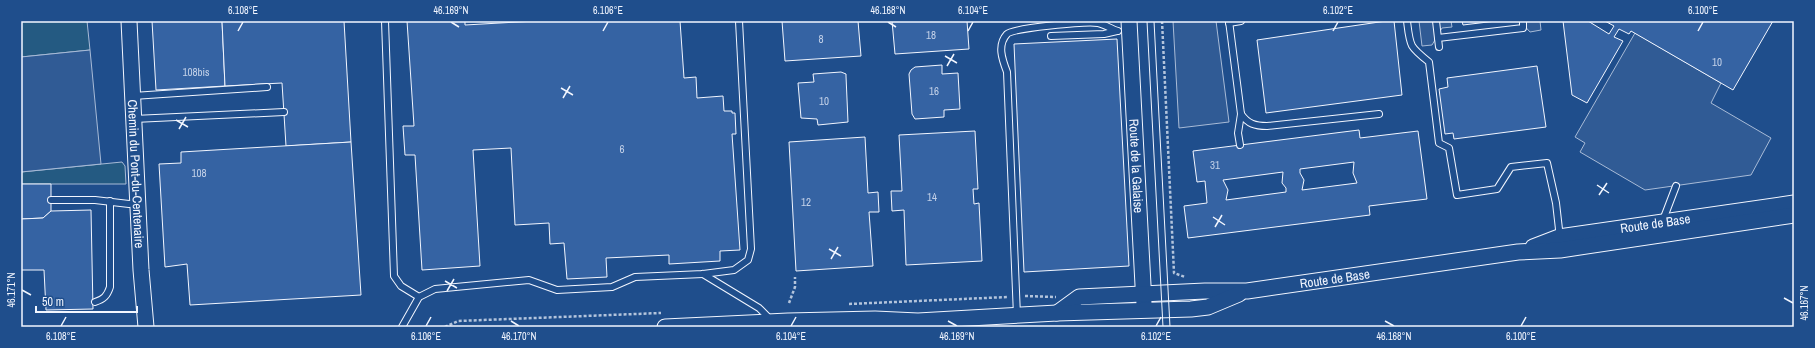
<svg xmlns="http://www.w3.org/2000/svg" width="1815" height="348" font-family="'Archivo Narrow',sans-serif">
<rect width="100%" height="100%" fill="#1f4e8c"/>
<g fill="#245a82" stroke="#a8bbd7">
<path d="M21,21H87L90,50L21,57Z"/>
<path d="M122,162L125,166L126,184H21V172Z"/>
</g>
<g fill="#305b95" stroke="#a8bbd7">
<path d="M1173,21H1216L1229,122L1179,128Z"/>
<path d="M1419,21H1451L1452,27L1442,28L1432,45L1422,46Z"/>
<path d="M1520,21H1540L1541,30L1530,32Z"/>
<path d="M1635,33L1721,83L1711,103L1771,138L1751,175L1645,190L1580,152L1585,143L1575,137Z"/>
<path d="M90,50L101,164L21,172V57Z"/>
</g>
<g fill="#3563a3" stroke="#f2f6ff" fill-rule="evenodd">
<path d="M152,21H222L225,86L156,90Z"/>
<path d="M222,21H344L351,142L286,146L282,83L225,86Z"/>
<path d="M407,21H465V25L535,21H680L684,78L696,77L697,98L723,96L724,111H732V113H735L736,134H732L740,250L720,251V261L669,264V255L606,258L607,277L567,279L564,243L550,244L549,223L515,225L511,148L473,150L480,266L422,270L415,155H405L403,126H414Z"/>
<path d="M782,21H858L861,56L785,61Z"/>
<path d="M892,21H967L969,49L895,54Z"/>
<path d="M1386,21H1394L1402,95L1266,113L1257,40Z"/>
<path d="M1462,21H1496L1463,25Z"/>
<path d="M1563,21H1588L1609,34L1614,26L1605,21H1773L1733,90L1631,31L1629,34L1619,29L1614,37L1623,41L1587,103L1572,95Z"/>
<path d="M1117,39L1129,266L1024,272L1014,44Z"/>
<path d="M942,65V74L958,73L960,109L944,110V117L915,119L912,114L909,74L911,70L915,67Z"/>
<path d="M1537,66L1546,127L1454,139L1453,133L1445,134L1439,89L1448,87L1447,78Z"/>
<path d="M841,72L846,74V76L848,122L818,125L817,119L801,118L798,83L814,82L813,74Z"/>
<path d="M1359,130L1360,138L1418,131L1427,199L1369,206L1370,215L1188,238L1184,206L1207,203L1205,181L1197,182L1193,151ZM1354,162L1353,173L1357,183L1302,190L1304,180L1300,173V169ZM1283,172L1282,183L1286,188V192L1226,200L1228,190L1223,180Z"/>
<path d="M975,131L978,189H973L974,204L979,203L982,261L906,265L904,210L892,211L891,191H902L899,135Z"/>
<path d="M865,137L868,193L878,192L879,212H869L873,266L796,271L789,142Z"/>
<path d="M351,142L361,295L190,305L187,264L165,267L159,164L181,163V152Z"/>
<path d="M21,184H51V211L43,218L21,219Z"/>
<path d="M91,210L93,309L46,310L44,270H21V219L43,218L51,211Z"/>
</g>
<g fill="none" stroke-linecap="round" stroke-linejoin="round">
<g stroke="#f2f6ff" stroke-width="8">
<g id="service">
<path d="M385,21L394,276L401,286L419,297"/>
<path d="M1229,21L1241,114C1248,124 1255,126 1267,126L1379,114"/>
<path d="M1407,21C1410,46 1409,46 1429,62L1439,143L1449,148L1457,195L1497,189L1511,167L1547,163L1556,203L1560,238"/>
<path d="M1436,21L1439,47"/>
<path d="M1229,23L1241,21"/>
<path d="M1051,36L1104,34L1117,31"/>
<path d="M1438,38L1523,28V21"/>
<path d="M133,96L267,87"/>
<path d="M134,119L284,112"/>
<path d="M1240,145L1238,133L1241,114"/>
<path d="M51,200H95L129,204L137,203"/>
<path d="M1663,220L1676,186"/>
<path d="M703,274L759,308L770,319"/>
<path d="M95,302C104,299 107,296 110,287V201"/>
<path d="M1017,316L1007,72C1002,59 997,45 1007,34C1013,28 1087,21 1098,23C1104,24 1111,29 1118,31"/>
<path d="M402,327L419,297L435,289L529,280L557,290L612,287L635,277L703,274L734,270L748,260L751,249L739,21"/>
</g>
</g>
<g stroke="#f2f6ff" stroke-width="17">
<g id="tertiary">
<path id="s1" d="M129,21L141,270L146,327"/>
<path id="s2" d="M1129,21L1144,304"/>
<path id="s3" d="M1533,247L1559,237L1794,203"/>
<path id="s4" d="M1057,313L1079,297L1205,291H1247L1518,252L1560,250L1794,215"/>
<path d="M665,327L788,321L875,319L918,321L1057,313L1191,309L1208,307L1239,294"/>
</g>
</g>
<g stroke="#b3c4dc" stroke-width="2.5" stroke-dasharray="3 2" stroke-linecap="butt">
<path d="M1162,21L1174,273L1185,277"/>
<path d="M1025,296L1056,297"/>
<path d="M789,303L795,287V277"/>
<path d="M849,304L1008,297"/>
<path d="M445,327L458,321L661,313"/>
</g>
<use href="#service" stroke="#1f4e8c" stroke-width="6"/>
<use href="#tertiary" stroke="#1f4e8c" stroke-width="15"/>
<g stroke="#f2f6ff" stroke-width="1">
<path d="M1147,21L1163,327"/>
<path d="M1154,21L1170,327"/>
</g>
</g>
<path fill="none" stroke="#f2f6ff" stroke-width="1.5" d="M451,22L459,27M888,22L896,27M238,31L243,22M603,31L608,22M968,31L973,22M1333,31L1338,22M1698,31L1703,22M945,56L957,63M947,66L954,54M561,88L573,95M563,98L570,86M176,120L188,127M179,129L186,117M1597,185L1609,193M1599,195L1607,183M1213,217L1225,225M1215,227L1222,215M829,249L841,256M831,259L838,247M445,281L457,288M22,290L31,295M447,291L454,279M1784,298L1793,303M511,321L519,326M948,321L957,326M1385,321L1394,326M61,326L66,317M426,326L431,317M791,326L796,317M1156,326L1161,317M1521,326L1526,317"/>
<g text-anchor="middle" stroke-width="3" stroke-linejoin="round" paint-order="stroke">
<g font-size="11" fill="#c3d1e8">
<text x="931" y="39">18</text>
<text x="821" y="43">8</text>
<text x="1717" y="66">10</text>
<text x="196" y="76">108bis</text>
<text x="934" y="95">16</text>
<text x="824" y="105">10</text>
<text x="622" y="153">6</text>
<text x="1215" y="169">31</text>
<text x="199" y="177">108</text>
<text x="932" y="201">14</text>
<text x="806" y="206">12</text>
</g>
<g font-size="13" fill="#f2f6ff" stroke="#1f4e8c">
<text dy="5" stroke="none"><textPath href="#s2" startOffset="145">Route de la Galaise</textPath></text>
<text dy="5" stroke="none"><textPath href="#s1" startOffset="153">Chemin du Pont-du-Centenaire</textPath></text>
<text dy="5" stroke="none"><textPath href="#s3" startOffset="125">Route de Base</textPath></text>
<text dy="5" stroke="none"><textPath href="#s4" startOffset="284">Route de Base</textPath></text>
</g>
</g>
<rect width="1815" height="348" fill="none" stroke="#1f4e8c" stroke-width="44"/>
<path d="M36 306v6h101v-6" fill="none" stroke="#f2f6ff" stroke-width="2"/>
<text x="42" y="306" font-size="12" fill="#f2f6ff" stroke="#1f4e8c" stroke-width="3" paint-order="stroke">50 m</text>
<rect x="22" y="22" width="1771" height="304" fill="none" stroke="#f2f6ff" stroke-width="1.5"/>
<g font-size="10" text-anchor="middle" fill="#f2f6ff">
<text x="243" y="14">6.108°E</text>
<text x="451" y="14">46.169°N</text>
<text x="608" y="14">6.106°E</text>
<text x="888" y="14">46.168°N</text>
<text x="973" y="14">6.104°E</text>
<text x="1338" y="14">6.102°E</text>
<text x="1703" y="14">6.100°E</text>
<text transform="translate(11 290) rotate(-90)" y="4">46.171°N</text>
<text transform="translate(1804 303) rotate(-90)" y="4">46.167°N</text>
<text x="61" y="340">6.108°E</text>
<text x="426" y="340">6.106°E</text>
<text x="519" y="340">46.170°N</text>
<text x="791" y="340">6.104°E</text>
<text x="957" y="340">46.169°N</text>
<text x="1156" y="340">6.102°E</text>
<text x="1394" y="340">46.168°N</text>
<text x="1521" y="340">6.100°E</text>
</g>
</svg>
